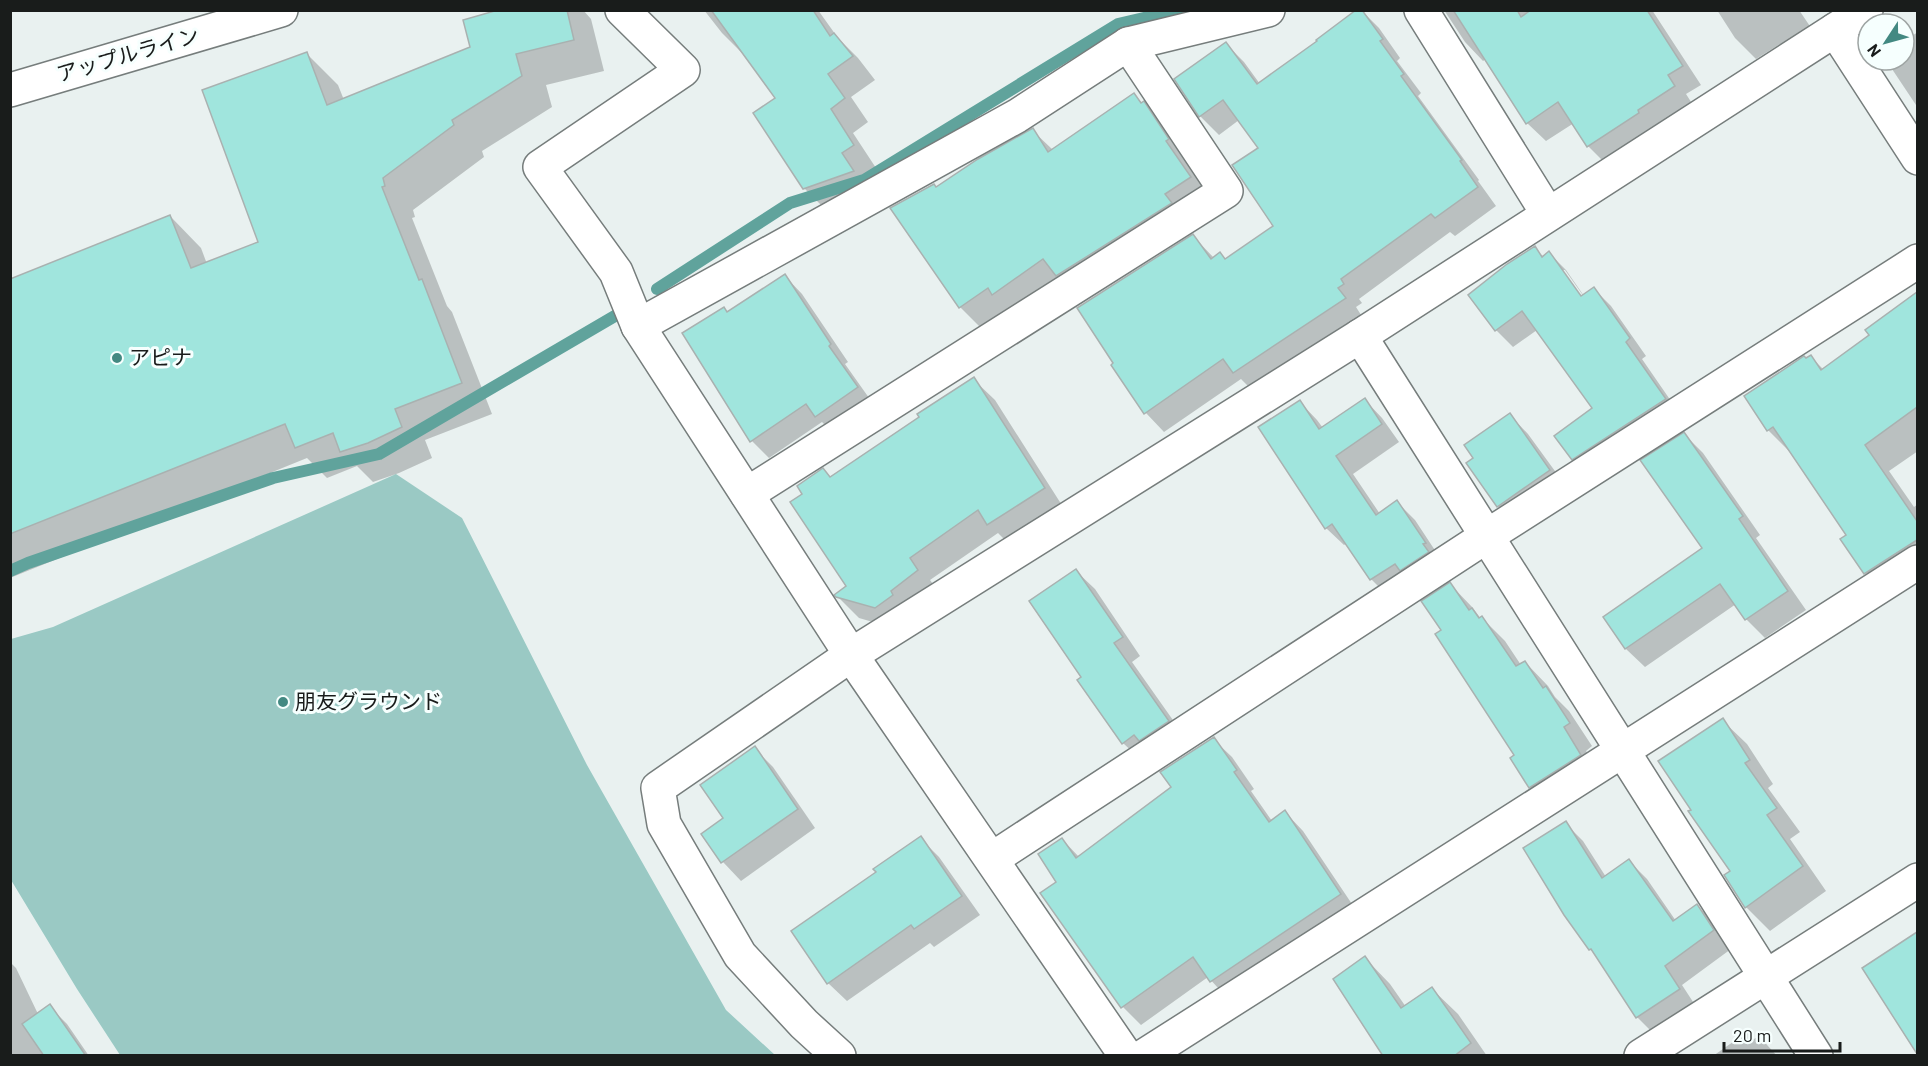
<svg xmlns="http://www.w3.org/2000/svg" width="1928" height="1066" font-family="Barlow,'Noto Sans JP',sans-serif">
<rect width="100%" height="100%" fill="#e9f1f0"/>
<path fill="#9ac9c4" d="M396,474L462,518L587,765L726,1010L775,1055H120L77,989L11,880V639L53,627Z"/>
<g fill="#0003" fill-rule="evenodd">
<path d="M503,10H583L591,19L604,71L546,85L552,107L482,151L484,157L413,210L415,217L412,218L447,306L452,312L492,414L425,440L432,458L399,473L373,482L357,466L327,478L307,458L10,578V281L170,216L201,248L207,264L260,243L307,54L338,85L344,100L472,48Z"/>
<path d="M704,10H818L838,38L858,58L875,80L851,97L868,122L853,133L876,168L865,177L876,195L827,211L804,188L777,98L745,56L722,33Z"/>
<path d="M1361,10L1379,28L1400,58L1397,61L1421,93L1418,96L1479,180L1478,181L1496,206L1455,236L1450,232L1359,299L1362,303L1356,307L1363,318L1252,390L1241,379L1164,432L1146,413L1193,236L1214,258L1226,260L1275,226L1260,148L1239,120L1219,135L1200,116L1225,43L1244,62L1260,84Z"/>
<path d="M1444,10H1652L1701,85L1686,94L1693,105L1607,165L1588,146L1574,123L1546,141L1527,123L1486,59L1483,61L1465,42Z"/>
<path d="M1717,10H1799L1818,38L1791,55L1780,44L1756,59L1735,38Z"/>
<path d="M1918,32V108L1886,60H1904V41Z"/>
<path d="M1134,95L1165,125L1190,162L1187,163L1212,199L982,329L960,307L892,208L937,189L1032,130L1053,150Z"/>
<path d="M1534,248L1544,257L1549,253L1566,270L1584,296L1594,289L1611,306L1646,356L1642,359L1682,417L1590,476L1573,459L1594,408L1537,330L1513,347L1496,330ZM1561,270H1565L1587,301L1585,303Z"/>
<path d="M785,276L802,294L848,362L845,364L874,405L833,433L822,422L769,458L752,441L728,314Z"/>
<path d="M1918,291V451L1889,471L1914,507L1918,504V582L1891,599L1866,573L1842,539L1848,536L1793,455L1768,430L1806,360L1811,357L1824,370L1871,336L1904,304L1903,302Z"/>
<path d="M973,379L995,400L1065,510L1010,545L998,533L930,580L939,592L897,629L859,618L837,596L849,587L804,494L823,470L831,478L921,418Z"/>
<path d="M1365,400L1382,418L1399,442L1353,474L1380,514L1397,502L1415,520L1442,561L1389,597L1371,579L1347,543L1344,545L1326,528L1300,402L1317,420L1323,428Z"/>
<path d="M1510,415L1528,434L1568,489L1517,525L1498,506L1468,464L1475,459Z"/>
<path d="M1684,434L1703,453L1760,535L1756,538L1806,610L1765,638L1746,619L1736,604L1645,667L1626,649L1605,617L1704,548Z"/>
<path d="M1076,571L1095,589L1140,656L1132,662L1187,740L1142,761L1123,743L1083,677Z"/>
<path d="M1450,584L1473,608L1481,619L1482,618L1505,641L1521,665L1525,662L1548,686L1555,697L1569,711L1592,746L1586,751L1603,778L1554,810L1531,787L1516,756L1443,630Z"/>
<path d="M1722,720L1747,744L1773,784L1768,788L1800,832L1790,839L1826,891L1770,931L1746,907L1732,871L1693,810Z"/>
<path d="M1213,739L1232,757L1254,789L1251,791L1272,821L1285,812L1303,831L1358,913L1229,1000L1208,977L1141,1025L1123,1007L1042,894L1058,882L1062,839L1079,857L1173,787Z"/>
<path d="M754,748L773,767L815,828L741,881L723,862L725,819Z"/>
<path d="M1565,823L1583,841L1606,877L1629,861L1647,879L1676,921L1697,905L1715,924L1731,949L1682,985L1697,1008L1655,1035L1637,1017L1597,957L1590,949Z"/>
<path d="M920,838L939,857L980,915L934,947L930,943L847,1001L828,983Z"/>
<path d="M1918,934V1050L1864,968Z"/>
<path d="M1365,958L1390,984L1406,1007L1432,989L1458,1014L1487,1056H1386Z"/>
<path d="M10,962L16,968L38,1014L49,1006L67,1024L89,1056H10Z"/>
<path d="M1747,1032L1754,1039L1759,1036L1777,1056H1713Z"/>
</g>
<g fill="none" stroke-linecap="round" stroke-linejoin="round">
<g stroke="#60a39c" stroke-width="12">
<path d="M657,289L790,203L864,180L1118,24L1178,10"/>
<path d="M10,571L28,563L273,478L379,454L620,313"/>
</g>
</g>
<g fill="#a0e5dd" stroke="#a9b1b0" stroke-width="1.5">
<path d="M498,10H567L574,40L516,54L522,76L452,120L454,125L383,178L385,186L382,187L419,280L422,279L462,383L395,409L402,427L368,443L340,452L333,433L295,448L285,424L10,534V279L170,215L191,268L258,242L202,90L307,52L327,105L470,47L463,20Z"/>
<path d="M711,10H813L830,36L834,33L853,56L828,74L845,98L831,109L854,145L842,153L854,171L803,189L753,113L775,98Z"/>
<path d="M1356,10H1362L1383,39L1380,41L1404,74L1401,76L1462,160L1460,161L1478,187L1435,218L1431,214L1341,279L1344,284L1338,288L1346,298L1233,373L1223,359L1144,414L1111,365L1113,363L1077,308L1193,234L1211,259L1220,252L1225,259L1273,226L1232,165L1258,148L1223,100L1199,117L1174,79L1226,42L1257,84L1317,41L1316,40Z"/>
<path d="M1453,10H1517L1521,17L1531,10H1647L1683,66L1668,75L1675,86L1638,110L1639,113L1587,147L1558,102L1526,124Z"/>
<path d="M1134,93L1141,103L1144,101L1169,139L1166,141L1191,177L1165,194L1172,203L1056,276L1043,259L992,295L988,288L959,308L890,208L934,184L936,187L978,159L1033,128L1048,152Z"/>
<path d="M1535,246L1542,257L1549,251L1581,296L1594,287L1630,338L1626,342L1666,399L1572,460L1554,436L1592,408L1522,311L1495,331L1468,295L1507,264Z"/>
<path d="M785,274L831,344L829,346L858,387L815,417L806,404L750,442L682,333L724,307L727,312Z"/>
<path d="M1917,292V407L1865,445L1917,521V540L1864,574L1840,539L1846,535L1773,427L1767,431L1744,396L1804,356L1806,358L1811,355L1821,370L1869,335L1865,330Z"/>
<path d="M974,377L1045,488L987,525L978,510L910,558L918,570L891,591L893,595L875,608L836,597L834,595L846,586L790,502L802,494L797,486L823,468L830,477L919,417L917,414Z"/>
<path d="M1365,398L1382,424L1336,456L1376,515L1397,500L1426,543L1423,544L1429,552L1400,571L1395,564L1370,580L1332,524L1325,529L1258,427L1300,400L1319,429Z"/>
<path d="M1510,413L1550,470L1497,507L1466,463L1473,458L1464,445Z"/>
<path d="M1684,432L1743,516L1739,519L1788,591L1745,620L1720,584L1625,649L1603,617L1702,548L1640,460Z"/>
<path d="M1076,569L1123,637L1114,643L1169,721L1139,741L1134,735L1122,744L1077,680L1081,677L1029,601Z"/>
<path d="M1450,582L1469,610L1472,608L1479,618L1482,616L1516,666L1525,661L1543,688L1546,686L1570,723L1564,727L1581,755L1529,788L1510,758L1514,755L1435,634L1441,630L1421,601Z"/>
<path d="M1723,718L1750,760L1745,763L1777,808L1767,815L1803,866L1745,908L1724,875L1730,871L1688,811L1691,810L1658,761Z"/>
<path d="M1214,737L1237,770L1234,772L1269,822L1285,810L1341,894L1210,982L1193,957L1121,1008L1040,893L1056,882L1038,854L1062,838L1076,858L1171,787L1160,772Z"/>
<path d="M755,746L798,809L721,863L701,834L723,818L700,785Z"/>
<path d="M1566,821L1602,878L1629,859L1673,921L1697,904L1714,930L1665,966L1680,989L1636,1018L1591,949L1589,950L1564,915L1523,848Z"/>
<path d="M921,836L962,896L914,929L911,925L827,984L791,931L876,872L873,869Z"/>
<path d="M1917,932V1054L1862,968Z"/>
<path d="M1365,956L1401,1008L1432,987L1471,1043L1454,1056H1383L1333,979Z"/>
<path d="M50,1004L86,1056H44L22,1024Z"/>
</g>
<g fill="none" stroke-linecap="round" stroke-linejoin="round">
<g stroke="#767d7c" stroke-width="36">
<g id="street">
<path d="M622,10L683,70L540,167L616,272L638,326L851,655L1126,1056"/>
<path d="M1421,10L1548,214"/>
<path d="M1835,30L1918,158"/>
<path d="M638,326L1017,116L1128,44L1268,10"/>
<path d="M1360,336L1816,1056"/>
<path d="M747,494L1226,191L1128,44"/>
<path d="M992,859L1487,536L1918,261"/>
<path d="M839,1056L804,1024L740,955L664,824L658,788L851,655L1360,336L1866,10"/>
<path d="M1144,1056L1918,562"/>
</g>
</g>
<g stroke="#767d7c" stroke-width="36">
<path id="secondary" d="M1641,1056L1918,880"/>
</g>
<g stroke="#767d7c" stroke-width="36">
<path id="highway" d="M10,90L281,10"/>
</g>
<use href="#street" stroke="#fff" stroke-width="33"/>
<use href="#secondary" stroke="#fff" stroke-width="33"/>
<use href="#highway" stroke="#fff" stroke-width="33"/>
</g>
<g fill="#438982" stroke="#f6fffe" stroke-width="2">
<circle cx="117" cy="358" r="6"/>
<circle cx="283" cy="702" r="6"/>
</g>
<g text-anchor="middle" stroke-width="6" stroke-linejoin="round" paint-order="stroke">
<g font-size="21" fill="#191c1b" stroke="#f6fffe">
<text transform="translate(128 55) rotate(-16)" y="7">アップルライン</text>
</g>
<g font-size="21" fill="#191c1b" stroke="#f6fffe" text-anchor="start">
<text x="129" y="365">アピナ</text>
<text x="295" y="709">朋友グラウンド</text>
</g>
</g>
<rect width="1928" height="1066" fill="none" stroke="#191c1b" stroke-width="24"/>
<g transform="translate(1886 42) rotate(234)"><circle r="28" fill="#f6fffe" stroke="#9ea4a3" stroke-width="1.5"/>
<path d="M0-4.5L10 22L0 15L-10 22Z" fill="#438982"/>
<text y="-9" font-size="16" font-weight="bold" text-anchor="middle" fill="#191c1b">N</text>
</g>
<path d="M1724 1042v9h116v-9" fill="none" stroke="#191c1b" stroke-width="3"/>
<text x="1733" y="1042" font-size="18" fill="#191c1b" stroke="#f6fffe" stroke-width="4.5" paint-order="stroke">20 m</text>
</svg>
